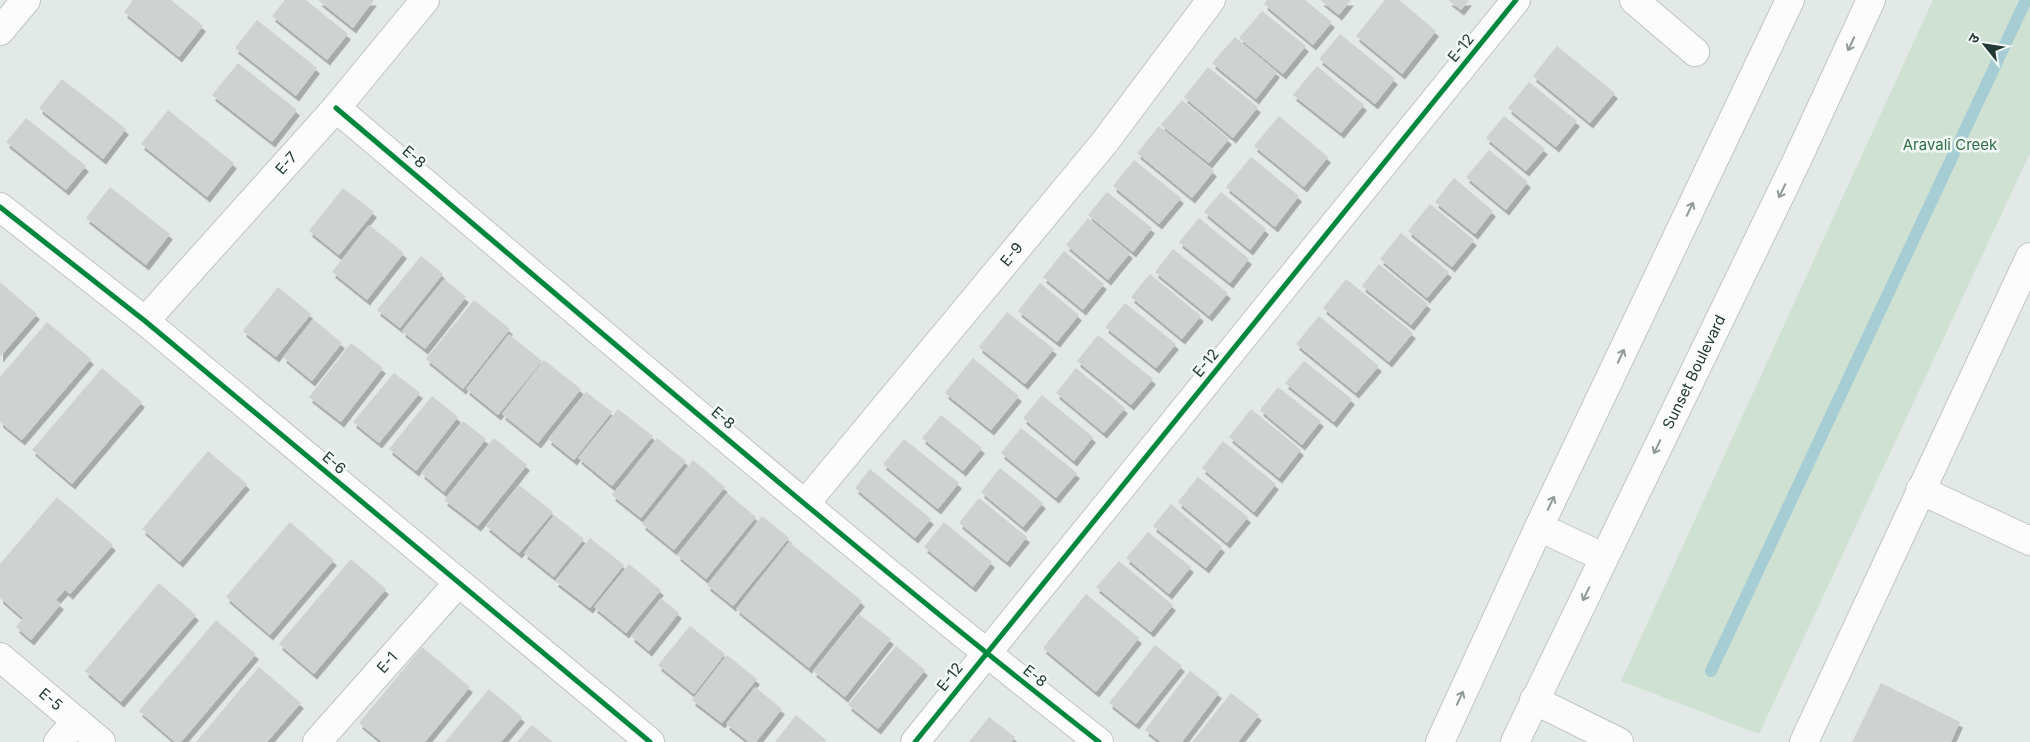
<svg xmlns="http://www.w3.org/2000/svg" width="2030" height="742" font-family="Inter,'Noto Sans Devanagari',sans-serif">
<defs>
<filter id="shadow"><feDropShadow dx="3" dy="5.5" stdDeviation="0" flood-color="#0004"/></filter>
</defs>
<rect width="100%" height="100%" fill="#e3e9e6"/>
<path fill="#cee1d3" d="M1933,0H2030V153L1759,734L1621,681Z"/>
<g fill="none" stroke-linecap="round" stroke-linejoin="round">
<path stroke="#a7cdd4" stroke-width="12" d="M1711,671L2026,0"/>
</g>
<g fill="#ced2d1" filter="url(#shadow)">
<path d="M133,0H171L203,26L179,57L124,12Z"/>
<path d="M285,0H306L348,34L327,60L272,16Z"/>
<path d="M318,0H374L353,28Z"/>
<path d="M1267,0H1305L1332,22L1313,45L1264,4Z"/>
<path d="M1320,0H1351L1339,15Z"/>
<path d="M1385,0H1399L1436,31L1402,74L1356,36Z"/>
<path d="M1448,0H1469L1461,10Z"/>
<path d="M1262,11L1306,46L1283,74L1239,38Z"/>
<path d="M257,20L317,68L296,96L235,48Z"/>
<path d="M1340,34L1395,79L1375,104L1319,59Z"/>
<path d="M1235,37L1277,72L1256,99L1212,63Z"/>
<path d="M1557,46L1615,93L1590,123L1533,76Z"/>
<path d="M238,63L297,110L272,142L212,95Z"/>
<path d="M1317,66L1364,105L1341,133L1293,95Z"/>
<path d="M1208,67L1258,107L1233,138L1184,97Z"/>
<path d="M62,79L126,129L103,159L39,108Z"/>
<path d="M1529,82L1577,121L1556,147L1508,108Z"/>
<path d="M1182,100L1229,139L1209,163L1161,125Z"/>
<path d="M168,110L234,163L207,197L141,144Z"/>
<path d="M1279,116L1328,157L1304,187L1254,146Z"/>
<path d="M1504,116L1545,149L1526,171L1486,138Z"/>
<path d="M26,118L86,166L66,190L6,142Z"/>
<path d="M1159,126L1214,171L1192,198L1137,153Z"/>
<path d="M1489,150L1528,182L1506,210L1466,177Z"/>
<path d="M1251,157L1299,196L1275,227L1226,187Z"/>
<path d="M1134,160L1181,198L1159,224L1113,186Z"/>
<path d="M1454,178L1493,211L1475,234L1435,202Z"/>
<path d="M110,187L170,234L146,265L86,218Z"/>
<path d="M343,188L374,212L339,255L309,231Z"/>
<path d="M1107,192L1152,228L1133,252L1088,215Z"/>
<path d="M1221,192L1266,229L1250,250L1204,212Z"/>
<path d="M1430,204L1474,240L1452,267L1408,231Z"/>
<path d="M1088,218L1130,253L1108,280L1066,245Z"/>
<path d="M1199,218L1249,259L1230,283L1179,242Z"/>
<path d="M369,225L404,253L367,300L332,272Z"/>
<path d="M1401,233L1449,272L1427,298L1380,259Z"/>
<path d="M1173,249L1228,293L1209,316L1155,272Z"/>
<path d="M1064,251L1104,284L1083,310L1043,277Z"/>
<path d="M421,256L443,274L400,328L377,310Z"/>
<path d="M1379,264L1428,304L1411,325L1362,286Z"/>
<path d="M1150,274L1201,316L1182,339L1131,297Z"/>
<path d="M444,279L466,297L425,349L402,331Z"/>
<path d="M1346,279L1413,333L1389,362L1323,308Z"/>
<path d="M0,282L37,314L0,357Z"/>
<path d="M1040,283L1079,315L1057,342L1018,311Z"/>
<path d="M278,287L311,314L276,357L243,331Z"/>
<path d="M474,300L510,329L463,389L426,359Z"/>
<path d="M1125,303L1176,344L1156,368L1105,327Z"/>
<path d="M1007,312L1054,349L1025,384L979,347Z"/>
<path d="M1319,316L1379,366L1356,393L1296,344Z"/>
<path d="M313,319L342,343L312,381L283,357Z"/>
<path d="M47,322L91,359L22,440L0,422V377Z"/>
<path d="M509,334L542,361L498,415L466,389Z"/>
<path d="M1098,335L1153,379L1131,405L1077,361Z"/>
<path d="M351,343L383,368L341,422L309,397Z"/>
<path d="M973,358L1019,396L991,430L945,393Z"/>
<path d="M544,360L581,389L538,443L502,414Z"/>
<path d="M1304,361L1352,399L1334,422L1285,383Z"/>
<path d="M102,368L142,402L72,484L32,450Z"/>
<path d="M1076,368L1125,408L1104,433L1056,393Z"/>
<path d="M394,373L420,393L379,443L353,422Z"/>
<path d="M1278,387L1321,421L1302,445L1260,410Z"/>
<path d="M586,392L612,412L574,460L548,439Z"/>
<path d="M1042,395L1093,437L1074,461L1023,418Z"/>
<path d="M432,396L458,417L416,471L389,449Z"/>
<path d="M618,409L653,436L612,486L578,458Z"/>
<path d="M1251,409L1301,450L1279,478L1229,437Z"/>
<path d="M941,415L982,448L963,471L922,438Z"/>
<path d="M463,421L486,439L444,492L421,473Z"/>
<path d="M1021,428L1077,473L1056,498L1001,453Z"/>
<path d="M494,438L527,465L478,526L444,500Z"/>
<path d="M657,438L686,461L641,518L612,495Z"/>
<path d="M904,439L959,483L938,509L883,464Z"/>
<path d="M1223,441L1276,484L1254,512L1202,468Z"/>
<path d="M208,451L247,484L180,562L142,529Z"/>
<path d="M693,460L725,487L674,550L642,524Z"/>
<path d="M1000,468L1043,503L1023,527L981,492Z"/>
<path d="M870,469L931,519L915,538L855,488Z"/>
<path d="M1198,477L1248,517L1227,543L1178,502Z"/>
<path d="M519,485L553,512L519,553L486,526Z"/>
<path d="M727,493L756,517L706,579L677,555Z"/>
<path d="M57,497L113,545L70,594L65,590L56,600L61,604L31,640L16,627L23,618L0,598V564Z"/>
<path d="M979,498L1027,537L1007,562L959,523Z"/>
<path d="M1171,504L1222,547L1206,568L1153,526Z"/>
<path d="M554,515L584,539L554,577L524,553Z"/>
<path d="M762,516L789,538L733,606L707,585Z"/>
<path d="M290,522L334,560L270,635L226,597Z"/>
<path d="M944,522L992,562L973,587L924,547Z"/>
<path d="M1148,532L1191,567L1169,594L1126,558Z"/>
<path d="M590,538L624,565L590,608L555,581Z"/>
<path d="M789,542L862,601L809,668L736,609Z"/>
<path d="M351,559L386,589L314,674L279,644Z"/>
<path d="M1119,561L1173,605L1151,632L1096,587Z"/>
<path d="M629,564L661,590L626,633L594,607Z"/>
<path d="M159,583L196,615L121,702L85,671Z"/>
<path d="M1086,594L1139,638L1096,692L1043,648Z"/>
<path d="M661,598L679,613L649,651L631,636Z"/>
<path d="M859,614L891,639L845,697L813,671Z"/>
<path d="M216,620L256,654L181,742H175L139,711Z"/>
<path d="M690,626L725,654L694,694L658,665Z"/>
<path d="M1155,645L1182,666L1136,724L1109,703Z"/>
<path d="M896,646L925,670L878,729L848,705Z"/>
<path d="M422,647L470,687L425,742H382L359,723Z"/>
<path d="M727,655L757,679L722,723L692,700Z"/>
<path d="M259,667L301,703L267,742H196Z"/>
<path d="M1190,671L1219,693L1182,742H1161L1145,730Z"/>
<path d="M1881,683L1960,722L1951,742H1852Z"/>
<path d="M755,687L782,709L756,742H749L726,724Z"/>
<path d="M489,689L522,717L501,742H445Z"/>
<path d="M1231,693L1259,715L1238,742H1192Z"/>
<path d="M796,715L826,740L825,742H775Z"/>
<path d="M989,717L1015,737L1012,742H969Z"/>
<path d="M532,725L553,742H517Z"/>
</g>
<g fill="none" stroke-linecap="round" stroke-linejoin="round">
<g stroke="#c0c5c3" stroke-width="30">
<g id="street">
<path d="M1634,0L1695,52"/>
<path d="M0,31L26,0"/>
<path d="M336,108C589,321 838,538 1099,742"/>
<path d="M0,207L145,321L650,742"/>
<path id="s1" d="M145,321L336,108L425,0"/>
<path d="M1920,490L2030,541"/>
<path id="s2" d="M805,504L1104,143L1211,0"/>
<path id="s3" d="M0,657L101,742"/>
<path d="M1534,700L1619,742"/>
<path d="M58,742L76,721"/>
<path id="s4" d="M317,742L458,583"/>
<path d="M915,742L1516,0"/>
<path d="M1804,742L2030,257"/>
</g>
</g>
<g stroke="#c0c6c4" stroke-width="30">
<g id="secondary">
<path d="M1539,527L1603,557"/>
<path d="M1440,742L1539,527L1790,0"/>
<path id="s5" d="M1515,742L1798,158L1871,0"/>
</g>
</g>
<use href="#street" stroke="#fbfcfb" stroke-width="28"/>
<use href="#secondary" stroke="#fbfcfb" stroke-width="28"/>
<g stroke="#f2f8f5" stroke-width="8">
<g id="cycleway">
<path d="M336,108C589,321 838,538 1099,742"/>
<path d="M0,207L145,321L650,742"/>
<path d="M915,742L1516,0"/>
</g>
</g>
<use href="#cycleway" stroke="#00873e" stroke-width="5"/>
</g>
<defs><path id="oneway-shaft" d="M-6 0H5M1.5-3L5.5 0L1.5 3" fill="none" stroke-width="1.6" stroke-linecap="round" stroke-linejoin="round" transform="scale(1.25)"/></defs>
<g stroke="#8f9b98">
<use href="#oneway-shaft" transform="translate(1851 44) rotate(115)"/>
<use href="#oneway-shaft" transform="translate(1782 191) rotate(116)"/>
<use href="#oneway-shaft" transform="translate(1690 209) rotate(-65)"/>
<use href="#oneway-shaft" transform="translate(1621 356) rotate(-65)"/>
<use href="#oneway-shaft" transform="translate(1657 447) rotate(116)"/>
<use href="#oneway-shaft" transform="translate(1551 503) rotate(-65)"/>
<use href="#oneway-shaft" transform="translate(1586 594) rotate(116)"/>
<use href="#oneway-shaft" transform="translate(1460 698) rotate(-65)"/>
</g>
<g text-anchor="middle" stroke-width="5" stroke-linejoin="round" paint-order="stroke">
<g font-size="15" fill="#233a34" stroke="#f2f8f5">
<text transform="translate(1461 48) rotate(-51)" y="5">E-12</text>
<text transform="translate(414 157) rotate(40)" y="5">E-8</text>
<text dy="5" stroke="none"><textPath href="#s1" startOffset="212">E-7</textPath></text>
<text dy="5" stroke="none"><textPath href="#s2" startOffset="324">E-9</textPath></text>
<text transform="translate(1206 363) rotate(-51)" y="5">E-12</text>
<text dy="5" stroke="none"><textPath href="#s5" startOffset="411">Sunset Boulevard</textPath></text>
<text transform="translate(723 418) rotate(40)" y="5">E-8</text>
<text transform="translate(334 463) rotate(40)" y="5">E-6</text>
<text dy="5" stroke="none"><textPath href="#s4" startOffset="106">E-1</textPath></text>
<text transform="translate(1035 676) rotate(38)" y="5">E-8</text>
<text transform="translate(950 677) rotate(-52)" y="5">E-12</text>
<text dy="5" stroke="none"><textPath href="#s3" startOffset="66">E-5</textPath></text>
</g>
<g font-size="15" fill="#306e49" stroke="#f2f8f5">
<text x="1950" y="150">Aravali Creek</text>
</g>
</g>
<g transform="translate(1985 45) rotate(300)" stroke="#f2f8f5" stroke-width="4" paint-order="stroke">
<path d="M0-4L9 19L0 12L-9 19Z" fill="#233a34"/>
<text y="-8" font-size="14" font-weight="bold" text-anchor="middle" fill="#233a34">उ</text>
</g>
</svg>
